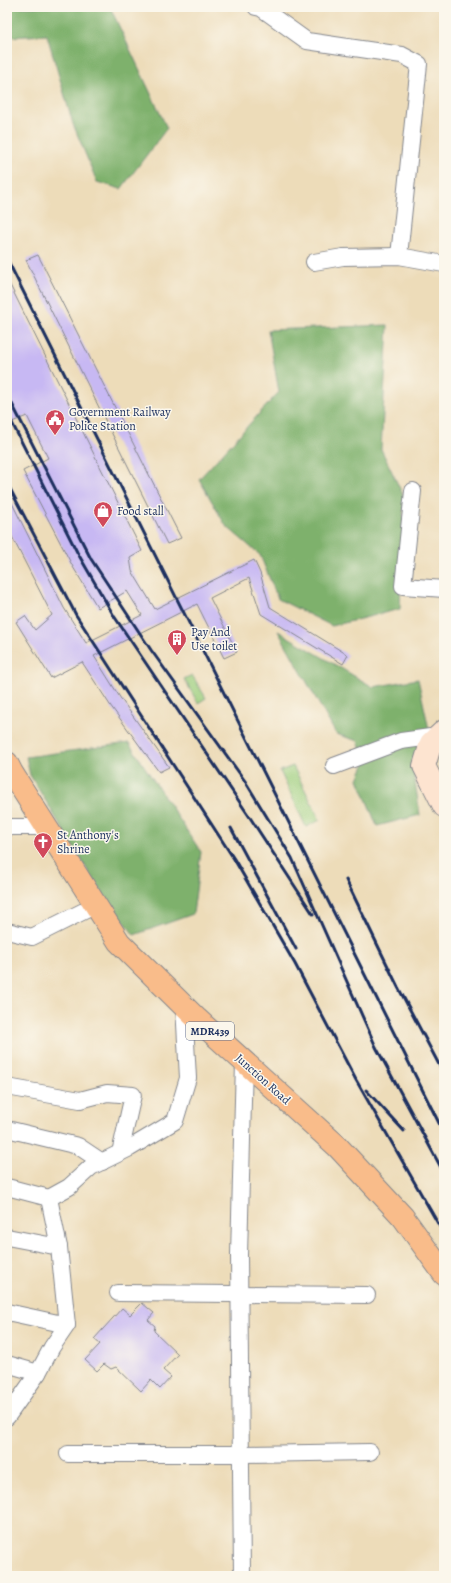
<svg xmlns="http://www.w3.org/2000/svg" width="451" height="1583" font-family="Alegreya,serif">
<rect width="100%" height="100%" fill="#fbf7ec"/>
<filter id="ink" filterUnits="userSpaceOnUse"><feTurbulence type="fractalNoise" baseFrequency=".025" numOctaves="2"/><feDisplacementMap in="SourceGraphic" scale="8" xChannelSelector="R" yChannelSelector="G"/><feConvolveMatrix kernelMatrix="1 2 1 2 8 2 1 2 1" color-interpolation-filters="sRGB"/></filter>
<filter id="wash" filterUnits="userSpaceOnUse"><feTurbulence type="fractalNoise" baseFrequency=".012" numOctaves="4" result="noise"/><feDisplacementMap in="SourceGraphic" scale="16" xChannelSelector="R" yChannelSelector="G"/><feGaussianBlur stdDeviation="0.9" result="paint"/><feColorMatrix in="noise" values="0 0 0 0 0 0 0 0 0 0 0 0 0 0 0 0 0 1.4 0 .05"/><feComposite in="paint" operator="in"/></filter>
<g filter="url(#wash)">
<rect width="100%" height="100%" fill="#eddcb9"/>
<g fill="#9dce7d" stroke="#5c7e6e">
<path d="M192,675L206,698L198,703L184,679Z"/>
<path d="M293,766L320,820L306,827L280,771Z"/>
</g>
<g fill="#7eb16c" stroke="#4c7065">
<path d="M7,7H110L167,128L121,189L97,182L73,124L47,35L7,37Z"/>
<path d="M388,325L381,449L404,497L400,609L332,626L278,599L260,555L226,526L199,479L279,392L268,330Z"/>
<path d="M278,631L373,687L418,679L430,734L413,768L420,815L377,826L358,779L365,763L358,741L336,734Z"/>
<path d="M129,743L201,852L193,914L134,935L94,881L30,775L26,757Z"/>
</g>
<g id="blocks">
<g fill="#c7b8f3">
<path d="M38,255L181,538L167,544L130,470L26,260Z"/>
<path d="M7,279L142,551L130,558L132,571L155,609L254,560L260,573L270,607L348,655L343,664L261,614L249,578L210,598L237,652L224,658L197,604L94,656L121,699L169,767L159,772L110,705L82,662L51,678L16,622L25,616L35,630L52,615L7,527V493L64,608L86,643L142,615L127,591L98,608L73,567L23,471L48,458L27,416L7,424Z"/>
<path d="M142,1303L154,1313L148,1320L155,1326L154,1331L178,1354L163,1370L171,1377L160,1389L151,1380L141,1391L116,1367L111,1369L104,1364L97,1371L85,1360L100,1344L94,1339L122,1308L130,1315Z"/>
</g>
</g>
</g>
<g filter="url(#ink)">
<use href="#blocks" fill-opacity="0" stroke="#84868c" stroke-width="1"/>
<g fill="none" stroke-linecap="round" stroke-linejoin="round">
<g stroke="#84868c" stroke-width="18">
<g id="street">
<path d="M256,7L261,8L307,41L402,55L419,64L399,256"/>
<path d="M314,262L343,257L399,256L444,264"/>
<path d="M413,491L403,586L444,589"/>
<path d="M334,766L401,741L438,736"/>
<path d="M7,827H46"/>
<path d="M7,931L32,937L96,905"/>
<path d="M7,1087L80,1100L107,1093L133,1095L120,1153"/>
<path d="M7,1129L78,1146L102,1162"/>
<path d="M7,1187L49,1198"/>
<path d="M7,1237L59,1247"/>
<path d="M118,1293L367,1295"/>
<path d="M7,1312L67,1325"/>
<path d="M7,1364L38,1373"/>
<path d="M7,1417L38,1373L52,1347L67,1325L59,1247L49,1198L69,1187L91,1167L130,1148L175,1121L188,1078L184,1006"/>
<path d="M68,1454H241L370,1452"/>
<path d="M242,1576L239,1255L244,1062"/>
</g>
</g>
<g stroke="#84868c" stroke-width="24">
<path id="secondary" d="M444,731L431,743L424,766L444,806"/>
</g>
<g stroke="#84868c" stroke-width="24">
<path id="primary" d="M7,763L12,773L119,942L197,1019L337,1146L403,1217L444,1274"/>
</g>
<use href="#street" stroke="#fff" stroke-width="16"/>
<use href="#secondary" stroke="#fde4d0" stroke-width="22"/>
<use href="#primary" stroke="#f9bc8a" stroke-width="22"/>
<g stroke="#1b2f5e" stroke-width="3">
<path d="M7,259L444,1133"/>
<path d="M7,394L91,559L151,650L245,781L292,858L376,1047L444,1173"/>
<path d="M7,413L77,552L114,616L249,816L313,914"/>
<path d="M7,483L76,615L234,859L295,964L356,1080L444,1234"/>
<path d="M231,828L296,949"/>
<path d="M346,880L398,987L444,1074"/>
<path d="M366,1090L404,1131"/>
</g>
</g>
</g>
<defs>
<g id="civic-pin" transform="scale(1)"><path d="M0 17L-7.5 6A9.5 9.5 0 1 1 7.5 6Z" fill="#d1495b" stroke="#fbf7ec"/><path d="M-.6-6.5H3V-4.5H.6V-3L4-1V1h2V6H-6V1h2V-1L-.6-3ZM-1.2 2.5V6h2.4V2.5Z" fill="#fff"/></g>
<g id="shop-pin" transform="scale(1)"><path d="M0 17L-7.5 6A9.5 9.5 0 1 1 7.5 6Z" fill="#d1495b" stroke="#fbf7ec"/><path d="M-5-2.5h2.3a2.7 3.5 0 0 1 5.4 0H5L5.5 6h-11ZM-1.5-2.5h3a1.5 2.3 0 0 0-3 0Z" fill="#fff"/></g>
<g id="building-pin" transform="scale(1)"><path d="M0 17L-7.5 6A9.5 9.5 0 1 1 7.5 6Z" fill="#d1495b" stroke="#fbf7ec"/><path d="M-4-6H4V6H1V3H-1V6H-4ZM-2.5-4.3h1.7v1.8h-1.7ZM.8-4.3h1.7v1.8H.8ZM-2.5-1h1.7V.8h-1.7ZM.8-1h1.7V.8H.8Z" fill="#fff"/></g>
<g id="church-pin" transform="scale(1)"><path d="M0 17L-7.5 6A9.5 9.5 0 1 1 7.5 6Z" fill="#d1495b" stroke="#fbf7ec"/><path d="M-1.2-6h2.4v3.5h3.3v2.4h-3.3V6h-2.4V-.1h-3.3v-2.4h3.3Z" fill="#fff"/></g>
</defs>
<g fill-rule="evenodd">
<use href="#civic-pin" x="55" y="419"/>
<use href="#shop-pin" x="103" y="511"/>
<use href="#building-pin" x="177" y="639"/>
<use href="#church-pin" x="43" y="842"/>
</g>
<g text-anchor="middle" stroke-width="3" stroke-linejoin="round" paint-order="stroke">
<rect fill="#fbf7ec" stroke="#5e6b89" stroke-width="1" x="186" y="1022" width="48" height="18" rx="3"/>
<g font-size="11" font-weight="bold" fill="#1b2f5e">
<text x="210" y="1035">MDR439</text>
</g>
<g font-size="12" fill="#1b2f5e" stroke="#fbf7ec" text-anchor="start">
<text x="69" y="416">Government Railway<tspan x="69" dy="14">Police Station</tspan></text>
<text x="117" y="515">Food stall</text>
<text x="191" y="636">Pay And<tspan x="191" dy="14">Use toilet</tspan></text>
<text x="57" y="839">St Anthony's<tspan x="57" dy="14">Shrine</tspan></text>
</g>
<g font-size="12" fill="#1b2f5e" stroke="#fbf7ec">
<text transform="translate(263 1079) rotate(42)" y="4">Junction Road</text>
</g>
</g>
<rect width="451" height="1583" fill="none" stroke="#fbf7ec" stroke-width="24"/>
</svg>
